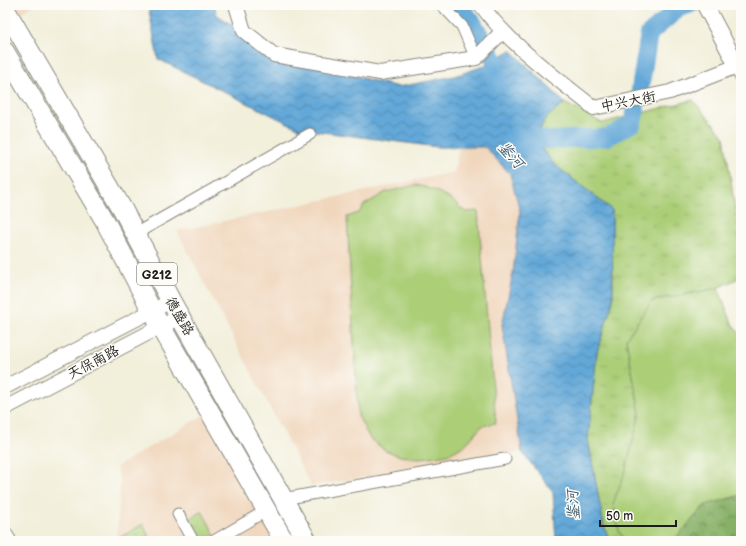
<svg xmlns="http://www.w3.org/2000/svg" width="746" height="546" font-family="'Balsamiq Sans','LXGW WenKai TC',sans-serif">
<defs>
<pattern id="grass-tufts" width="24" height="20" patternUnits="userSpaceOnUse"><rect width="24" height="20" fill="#abce77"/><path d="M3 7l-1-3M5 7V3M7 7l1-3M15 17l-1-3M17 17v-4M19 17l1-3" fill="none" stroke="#93b066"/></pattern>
<pattern id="forest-crowns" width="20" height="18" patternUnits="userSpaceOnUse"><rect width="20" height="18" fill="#88b168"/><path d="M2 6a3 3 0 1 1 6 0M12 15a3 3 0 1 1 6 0" fill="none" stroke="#6e8f55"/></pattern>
<pattern id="water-waves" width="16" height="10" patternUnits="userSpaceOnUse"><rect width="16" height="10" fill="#63a8d8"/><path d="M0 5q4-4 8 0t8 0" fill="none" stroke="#5188ae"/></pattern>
</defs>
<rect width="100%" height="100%" fill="#fdfcf7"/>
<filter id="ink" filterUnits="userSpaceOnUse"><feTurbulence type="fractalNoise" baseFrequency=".025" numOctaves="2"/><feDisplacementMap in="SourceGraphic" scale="8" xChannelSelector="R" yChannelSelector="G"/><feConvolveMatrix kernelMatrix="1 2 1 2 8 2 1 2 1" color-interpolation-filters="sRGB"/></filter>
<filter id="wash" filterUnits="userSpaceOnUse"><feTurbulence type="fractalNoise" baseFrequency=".012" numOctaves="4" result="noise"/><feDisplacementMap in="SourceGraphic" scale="16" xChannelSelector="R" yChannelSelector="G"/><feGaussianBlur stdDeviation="0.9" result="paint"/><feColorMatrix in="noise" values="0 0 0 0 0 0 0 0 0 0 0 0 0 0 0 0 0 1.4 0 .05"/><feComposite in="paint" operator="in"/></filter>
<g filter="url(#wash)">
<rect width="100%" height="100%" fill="#f2efdb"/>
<g fill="#f0d6bc">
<path d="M12,5H34L18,15Z"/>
<path d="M459,147H485L510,174L520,211L513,273L502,325L522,452L311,486L177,231L454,172Z"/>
<path d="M210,411L284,541H116L120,482L116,467Z"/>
</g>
<g fill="url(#grass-tufts)" stroke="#64754a">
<path d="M693,100L724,136L741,248V277L718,288L652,301L626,339L640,413L626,469L619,531L625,541H610L604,527L588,439L597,352L613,299L612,210L555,165L535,141L545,119L565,103L602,123Z"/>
<path d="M202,511L215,535L204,541H199L187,520Z"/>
<path d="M143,524L151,541H117V539Z"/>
</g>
<path fill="url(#forest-crowns)" stroke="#526642" d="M741,495V541H673L705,505Z"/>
<g fill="#abce77" stroke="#64754a">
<path d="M416,185C436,189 451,197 465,212L478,211L496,423L482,426L465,445L451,453L438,456L419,458L400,456L385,450L370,439L358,416L347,217L359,213L364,205L386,192Z"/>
<path d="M718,288L732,323L741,336V495L705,505L673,541H625L619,531L613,504L626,469L640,413L626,339L652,301Z"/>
</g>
<path fill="url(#water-waves)" stroke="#40627a" d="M148,5H215L216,14L241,31L254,51L289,64L323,68L398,87L454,76L484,66L511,50L565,103L545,119L535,141L555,165L612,210L613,300L597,352L588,439L604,527L610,541H556L553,492L522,452L502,325L513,273L520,211L510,174L485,147H437L300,129L158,59Z"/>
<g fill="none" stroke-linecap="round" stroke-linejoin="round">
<g stroke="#63a8d8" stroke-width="18">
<path d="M459,5L474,24L482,39"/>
<path d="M492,55L495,61L496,83"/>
<path d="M640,89L649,34L679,8L689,5"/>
<path d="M511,138L551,140L608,137L633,123L636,108"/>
</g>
</g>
</g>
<g filter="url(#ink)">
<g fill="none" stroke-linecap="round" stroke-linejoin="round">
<g stroke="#87867c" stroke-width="13">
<g id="minor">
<path d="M442,5L462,26L476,58"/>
<path d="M135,234L310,134"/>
<path d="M283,499L505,459"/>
<path d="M178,514L193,541"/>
<path d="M5,531L11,541"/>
<path d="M214,541L267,510"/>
</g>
</g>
<g stroke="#87867c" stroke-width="16">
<g id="tertiary">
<path d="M236,5L244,31L274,55L380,73L476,58L503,31"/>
<path d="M481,5C511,46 554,76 594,108L670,92L737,66"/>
<path d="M5,387L171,301"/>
<path d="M5,408L181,316"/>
</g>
</g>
<g stroke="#87867c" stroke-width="18">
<path id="secondary" d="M705,5L741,73"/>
</g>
<g stroke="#87867c" stroke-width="20">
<path id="primary" d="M737,66L741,64"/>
</g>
<g stroke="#87867c" stroke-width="21">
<g id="trunk">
<path d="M5,9L123,210L171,301L307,541"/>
<path d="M5,52L105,221L152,311L284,541"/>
</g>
</g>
<use href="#minor" stroke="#fff" stroke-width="11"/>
<use href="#tertiary" stroke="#fff" stroke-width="14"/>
<use href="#secondary" stroke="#fff" stroke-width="16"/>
<use href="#primary" stroke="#fff" stroke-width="18"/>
<use href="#trunk" stroke="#fff" stroke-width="19"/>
</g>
</g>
<g text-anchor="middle" stroke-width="3" stroke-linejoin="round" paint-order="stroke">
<rect fill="#fdfcf7" stroke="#605f5e" stroke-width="1" x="137" y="263" width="40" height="22" rx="3"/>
<g font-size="13" font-weight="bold" fill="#1c1c1c">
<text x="157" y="279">G212</text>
</g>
<g font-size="14" fill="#1c1c1c" stroke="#fdfcf7">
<text transform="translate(628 101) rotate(-11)" y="5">中兴大街</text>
<text transform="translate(180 316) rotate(60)" y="5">德盛路</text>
<text transform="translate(93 362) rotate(-28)" y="5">天保南路</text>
</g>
<g font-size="15" font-style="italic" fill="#3c5b71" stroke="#fdfcf7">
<text transform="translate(511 155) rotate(48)" y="5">鉴河</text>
<text transform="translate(573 505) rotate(-93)" y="5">鉴河</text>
</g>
</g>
<rect width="746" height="546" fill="none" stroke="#fdfcf7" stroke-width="20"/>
<path d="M600 520v6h76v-6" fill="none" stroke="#1c1c1c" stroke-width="2"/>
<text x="606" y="520" font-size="12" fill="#1c1c1c" stroke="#fdfcf7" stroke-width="3" paint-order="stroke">50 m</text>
</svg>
